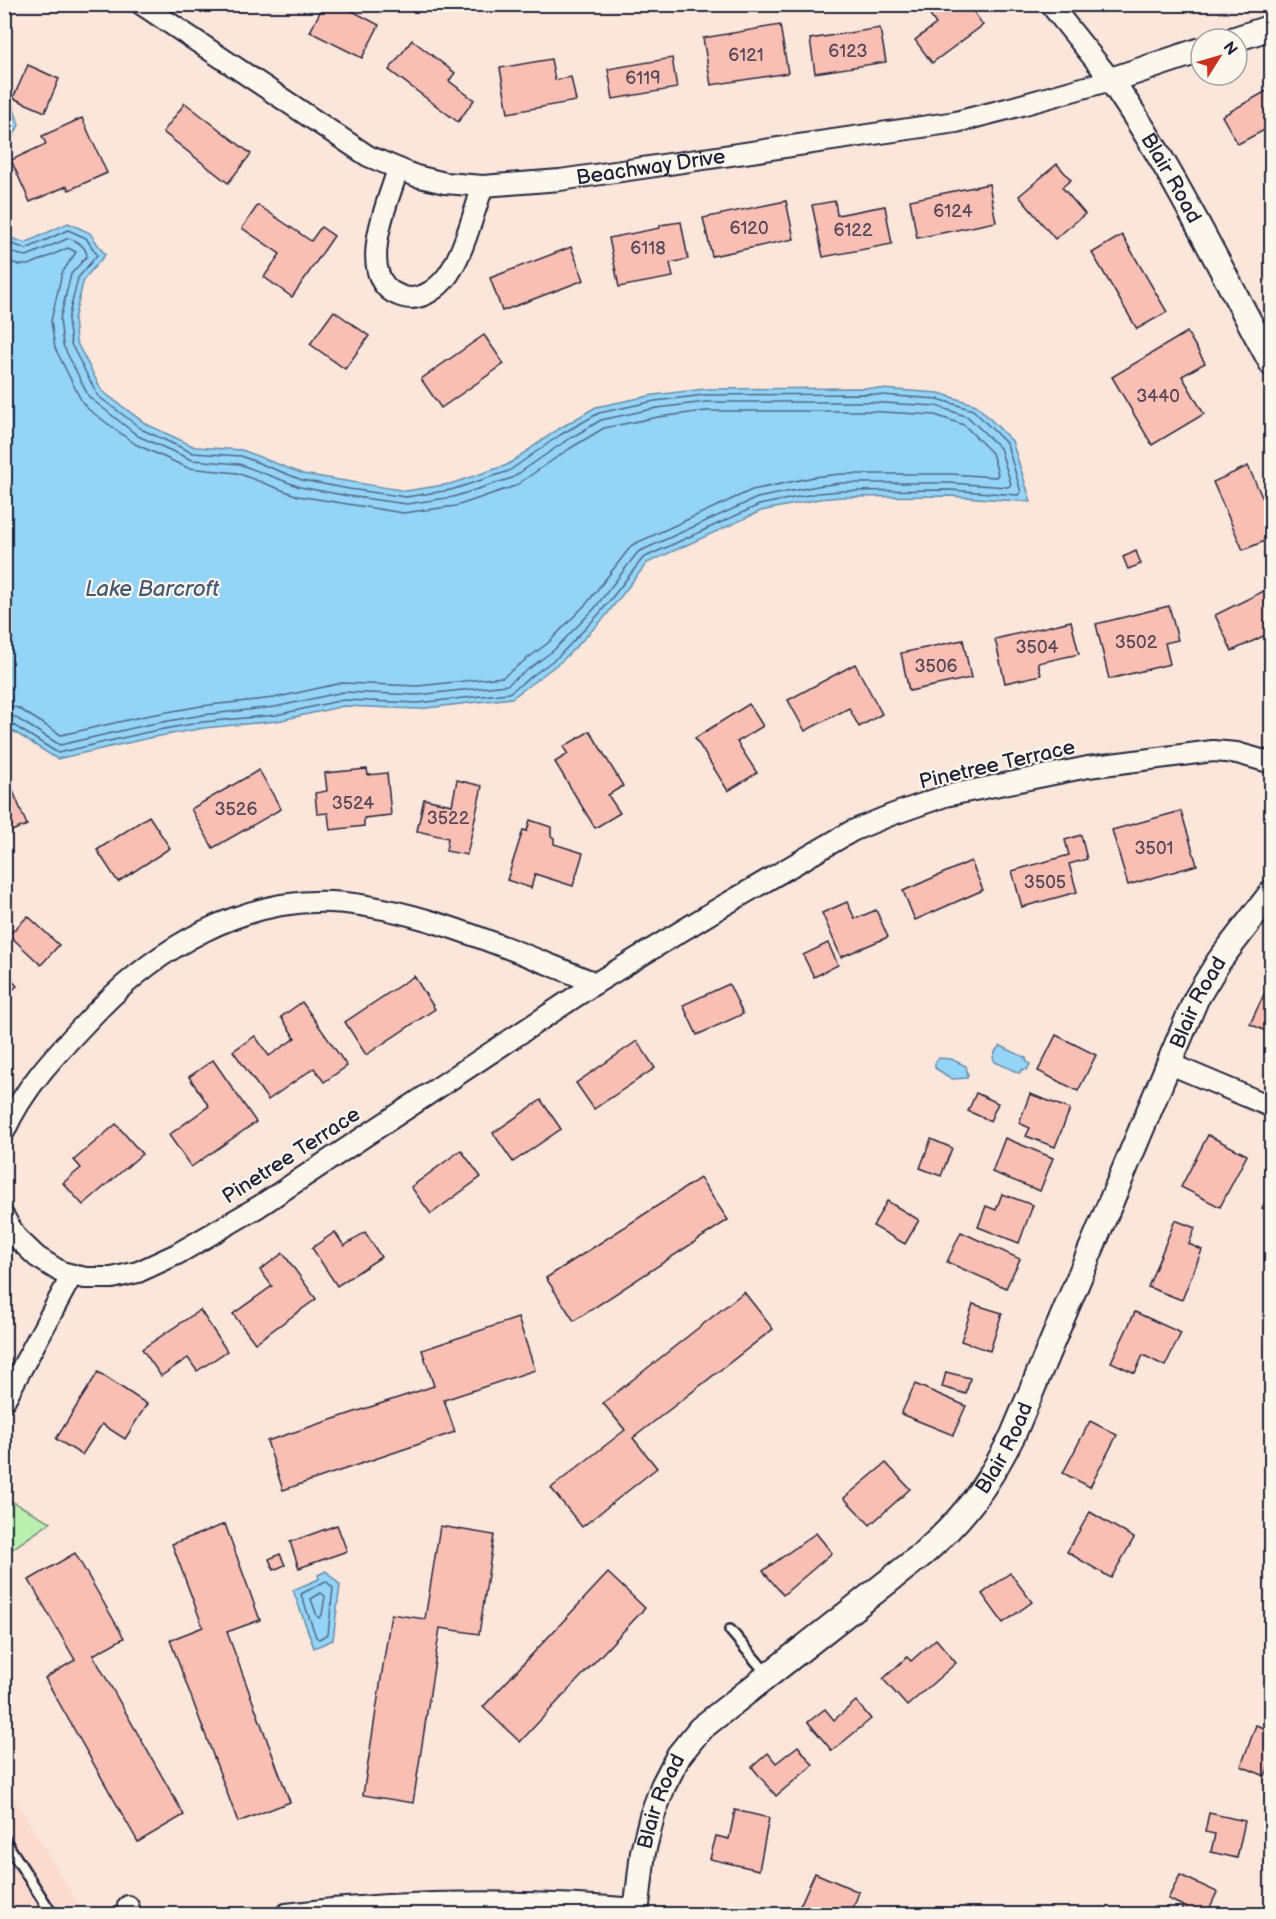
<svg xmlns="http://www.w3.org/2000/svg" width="1276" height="1919" font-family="'Balsamiq Sans',sans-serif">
<rect width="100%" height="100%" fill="#fbe6db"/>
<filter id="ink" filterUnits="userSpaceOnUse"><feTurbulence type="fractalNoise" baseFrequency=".0167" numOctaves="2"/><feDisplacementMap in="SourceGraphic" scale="12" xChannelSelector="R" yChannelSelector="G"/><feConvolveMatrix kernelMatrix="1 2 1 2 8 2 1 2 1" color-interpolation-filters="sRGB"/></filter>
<g filter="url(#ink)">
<path fill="#fbdacf" d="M5,1783L84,1914H5Z"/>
<path fill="#baefb0" stroke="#6e8876" stroke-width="1.5" d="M5,1498L51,1522L5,1554Z"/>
<g fill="#94d4f6" stroke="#668dab" stroke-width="1.5">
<path d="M5,80L19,125L5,153Z"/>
<path d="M68,223L90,233L105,255L84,279L74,319L76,341L102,391L146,424L195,447L242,450L303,474L406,491L450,484L507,465L557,430L596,407L654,395L705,389L867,388L939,393L976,405L1012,441L1031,502L949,496L842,497L819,499L761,511L647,563L604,618L563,660L512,698L418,709L344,706L277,721L204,728L149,738L57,759L5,726L4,235L25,243Z"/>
<path d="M1001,1046L1026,1058L1027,1062L1030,1064L1027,1070L1023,1069L1019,1073L995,1062L993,1058L996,1050Z"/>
<path d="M939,1058L951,1059L966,1066L968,1075L967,1078L952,1079L935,1068V1063Z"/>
<path d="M326,1571L340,1585L333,1640L314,1648L293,1590L319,1579L318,1575Z"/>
</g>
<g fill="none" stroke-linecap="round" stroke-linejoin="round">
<g stroke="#506986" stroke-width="1.5">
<path d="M4,241L26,249L68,230L86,238L97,255L78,278L68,319L71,344L98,396L143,430L193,453L241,456L302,480L349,489L406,497L451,490L509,471L560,435L599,413L655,401L705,395L867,394L938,399L973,410L1007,444L1021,492L1018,495L949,490L842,491L818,493L759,505L643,558L600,613L559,656L509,693L418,703L343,700L276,715L203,722L148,732L58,753L10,723L4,722"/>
<path d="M4,249L20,255L27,256L69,238C77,241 86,246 87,256L71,274L60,319L63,345L89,397L138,436L192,460L239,464L300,487L348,496L407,504L453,497L512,478L564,442L601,420L657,408L706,402H866L937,406L968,417L1000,448L1011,484L1008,487L949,483H842L817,486L757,498L638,552L594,609L554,650L507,685L418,695L343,692L275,707L202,715L146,725L60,745L13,716L4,714"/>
<path d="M4,259L19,265H29L68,248L76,252L62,273L51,321L55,348L82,402L88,409L135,444L188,468L237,473L298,496L403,513L456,506L515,486L569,449L604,428L658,417L706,411H866L935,415L964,425L992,453L998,474L996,477L950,474H841L814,477L752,490L632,545L587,603L548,643L503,677L418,686L342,683L274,698L201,706L145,716L61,735L18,708L4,705"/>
<path d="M326,1581L333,1588L328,1634L319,1639L316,1637L301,1594Z"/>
<path d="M321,1593L325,1596L322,1615L319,1618L317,1616L311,1599Z"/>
</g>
</g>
<g fill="#fabfb4" stroke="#22223b" stroke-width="1.5">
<path d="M324,4H339L379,25L362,58L310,32Z"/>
<path d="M922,4H968L983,25L932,63L915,40L936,24Z"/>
<path d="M780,25L788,73L711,85L703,38Z"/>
<path d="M880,28L886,62L815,73L810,39Z"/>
<path d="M412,40L455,73L449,81L474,100L458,122L389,70Z"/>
<path d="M672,58L677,88L613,99L608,69Z"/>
<path d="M551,59L555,80L571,77L576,101L508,113L500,68Z"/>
<path d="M28,65L59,79L45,112L13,98Z"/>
<path d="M1270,89L1272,130L1270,127L1238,144L1222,116Z"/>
<path d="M185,103L251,154L228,183L163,132Z"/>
<path d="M82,118L107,173L69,190L67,186L30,202L11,160L46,144L42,136Z"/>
<path d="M1057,164L1071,180L1062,187L1085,214L1055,239L1019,196Z"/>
<path d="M989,184L996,222L917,238L910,200Z"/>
<path d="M786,201L794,239L712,256L703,218Z"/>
<path d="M835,201L837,215L885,206L892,244L823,257L812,205Z"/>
<path d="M258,205L311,241L321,227L334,236L292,297L264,277L280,254L242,228Z"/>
<path d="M681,222L688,259L670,263L673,277L619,287L609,238L660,228V225Z"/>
<path d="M1122,235L1167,312L1137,329L1092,253Z"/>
<path d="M571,247L584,280L502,311L490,278Z"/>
<path d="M334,311L369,336L345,369L310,344Z"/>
<path d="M1187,332L1205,363L1182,376L1204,414L1152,445L1112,377Z"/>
<path d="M484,335L504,364L441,408L421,379Z"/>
<path d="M1248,466L1272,519V538L1243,550L1213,482Z"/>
<path d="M1136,551L1141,564L1128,569L1123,557Z"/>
<path d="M1272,587V632L1232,651L1215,615Z"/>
<path d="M1169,606L1178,640L1165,643L1170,664L1109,679L1096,624Z"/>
<path d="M1071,621L1079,654L1038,663L1041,675L1005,683L995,639Z"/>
<path d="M963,640L971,678L909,691L901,653Z"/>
<path d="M855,664L882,714L859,727L849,708L805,731L788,700Z"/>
<path d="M749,704L763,726L737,742L757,773L728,791L695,738Z"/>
<path d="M590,731L623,786L608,795L620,813L595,828L555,762L568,754L563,747Z"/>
<path d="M4,769L27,825L4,834Z"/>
<path d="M367,769L368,775L387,773L391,815L364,818V826L330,830L328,813L317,814L315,793L327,791L325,773Z"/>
<path d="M259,770L281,809L213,848L191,809Z"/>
<path d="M457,780L482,786L467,855L446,851L448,838L417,831L424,799L452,805Z"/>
<path d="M1181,811L1197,865L1128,885L1112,830Z"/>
<path d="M149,816L170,848L118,882L97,850Z"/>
<path d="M530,820L551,827V836L554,838V844L583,853L573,886L535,874L531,888L507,880L523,830L527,831Z"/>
<path d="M1081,835L1087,859L1069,864L1077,892L1022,907L1012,871L1069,855L1065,840Z"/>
<path d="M971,861L983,890L915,920L903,891Z"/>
<path d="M847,902L855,919L876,910L888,937L841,957L822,913Z"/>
<path d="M28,916L59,945L41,965L9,935Z"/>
<path d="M828,943L838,965L814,977L803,955Z"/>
<path d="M4,972L17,986L4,998Z"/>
<path d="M414,976L435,1009L366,1055L345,1022Z"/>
<path d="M729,984L743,1014L697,1035L683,1005Z"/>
<path d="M1267,988L1272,990V1034L1250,1024Z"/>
<path d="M302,1002L347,1066L324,1082L314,1068L268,1100L233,1051L255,1036L269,1056L295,1038L281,1017Z"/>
<path d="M1056,1035L1096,1055L1078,1091L1038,1071Z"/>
<path d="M637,1041L655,1068L594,1109L576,1083Z"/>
<path d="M213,1060L256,1122L191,1167L169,1135L209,1106L189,1077Z"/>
<path d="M976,1093L998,1103L990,1121L968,1111Z"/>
<path d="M1030,1094L1070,1109L1055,1147L1026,1136L1030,1128L1019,1123Z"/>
<path d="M541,1100L561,1129L513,1162L493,1133Z"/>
<path d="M116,1124L142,1154L83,1205L63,1183L81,1168L74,1160Z"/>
<path d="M1208,1135L1247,1155L1220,1207L1181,1187Z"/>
<path d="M1005,1138L1053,1158L1040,1191L992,1172Z"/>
<path d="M931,1139L952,1148L941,1176L920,1168Z"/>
<path d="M461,1150L481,1177L431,1214L411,1187Z"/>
<path d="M700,1178L728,1220L574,1321L546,1278Z"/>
<path d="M1272,1189V1212L1262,1208Z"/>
<path d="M1002,1194L1033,1205L1019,1243L978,1227L986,1206L996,1210Z"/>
<path d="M887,1201L919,1220L905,1244L873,1226Z"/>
<path d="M1175,1220L1195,1228L1189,1244L1202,1250L1182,1300L1148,1287Z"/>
<path d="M335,1232L344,1246L365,1232L381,1257L337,1286L312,1248Z"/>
<path d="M961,1232L1020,1259L1006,1288L947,1262Z"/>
<path d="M283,1253L316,1299L255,1343L233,1314L272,1286L260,1270Z"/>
<path d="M744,1292L773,1329L633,1438L657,1468L582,1527L551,1488L625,1430L603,1403Z"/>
<path d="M973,1304L1002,1313L990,1351L961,1341Z"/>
<path d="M200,1310L227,1351L197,1371L188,1358L161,1376L142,1349Z"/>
<path d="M1135,1312L1181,1333L1165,1366L1143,1355L1135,1373L1111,1362Z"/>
<path d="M518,1318L535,1370L444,1400L455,1432L283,1490L267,1441L434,1386L422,1350Z"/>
<path d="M98,1372L147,1404L125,1439L102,1424L82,1455L56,1439Z"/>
<path d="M946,1372L970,1378L966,1394L942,1387Z"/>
<path d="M915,1384L966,1406L953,1435L901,1414Z"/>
<path d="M1090,1421L1117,1435L1090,1487L1063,1473Z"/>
<path d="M886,1463L910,1489L870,1525L844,1498Z"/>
<path d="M1090,1512L1134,1538L1111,1578L1067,1552Z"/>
<path d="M225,1524L260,1620L227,1632L290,1802L238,1822L170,1640L203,1627L172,1544Z"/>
<path d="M337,1525L347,1551L299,1568L290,1542Z"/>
<path d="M440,1526L494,1535L479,1634L440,1628L413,1803L363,1795L391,1614L425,1619Z"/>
<path d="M816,1533L832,1553L783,1595L763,1571Z"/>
<path d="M75,1553L124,1638L93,1655L184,1815L138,1842L45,1678L75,1660L29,1580Z"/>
<path d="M280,1554L285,1565L274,1570L269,1559Z"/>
<path d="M608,1573L645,1608L520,1742L483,1707Z"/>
<path d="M1010,1573L1032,1602L1003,1623L982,1594Z"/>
<path d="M936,1639L956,1663L907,1706L883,1679L907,1657L911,1661Z"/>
<path d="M856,1701L871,1719L832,1751L808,1722L825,1709L834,1720Z"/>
<path d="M1256,1725L1272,1731V1759L1265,1776L1241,1766Z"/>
<path d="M798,1746L813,1765L776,1796L752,1767L768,1753L776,1763Z"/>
<path d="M735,1810L769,1818L759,1870L710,1859L716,1836L729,1839Z"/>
<path d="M1209,1813L1245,1821L1237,1858L1211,1852L1215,1834L1205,1832Z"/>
<path d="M815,1873L859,1892L851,1914L828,1907L825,1914H812L799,1908Z"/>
<path d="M1180,1875L1217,1892L1207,1914H1180L1183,1906L1168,1899Z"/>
</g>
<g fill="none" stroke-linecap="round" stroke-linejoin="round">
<g stroke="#22223b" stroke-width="14">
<g id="service">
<path d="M730,1630L768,1675"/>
<path d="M4,1839L52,1914"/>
</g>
</g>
<g stroke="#22223b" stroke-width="24">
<g id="minor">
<path id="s1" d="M141,4L368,156L416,176L445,183L483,186L560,180L956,122L1007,109L1111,80L1050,4"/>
<path d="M398,169C388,203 351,283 404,297C419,301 434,291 444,280C462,260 474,211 483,186"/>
<path d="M1170,1064L1272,1107"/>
<path d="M4,1132C26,1083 62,1048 98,1010C158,948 242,898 331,902C416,906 516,952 596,983"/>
<path d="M4,1217L16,1237L37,1257L61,1272L85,1278H112L138,1272L177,1254L258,1207L596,983L721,907L852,831L891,815L945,796L1088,767L1213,751L1237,753L1272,763"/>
<path d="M4,1401L72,1275"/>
<path d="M128,1906L131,1914"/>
<path d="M286,1914C402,1900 520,1899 637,1909"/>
</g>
</g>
<g stroke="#22223b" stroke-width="28">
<g id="tertiary">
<path d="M1235,39L1272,27"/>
<path id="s2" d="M1201,50L1111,80C1173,169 1220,269 1272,364"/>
<path id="s3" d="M636,1914L643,1852L652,1816L663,1786L679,1755L700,1729L923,1554C966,1516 987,1486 1013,1435L1196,999L1219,961L1272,892"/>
</g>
</g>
<use href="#service" stroke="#fbf7ec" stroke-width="9"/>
<use href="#minor" stroke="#fbf7ec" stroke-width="20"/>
<use href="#tertiary" stroke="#fbf7ec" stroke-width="24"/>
</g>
</g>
<g text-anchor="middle" stroke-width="4.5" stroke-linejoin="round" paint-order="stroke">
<g font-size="18" fill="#584959">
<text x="848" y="57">6123</text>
<text x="746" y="61">6121</text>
<text x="643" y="84">6119</text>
<text x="953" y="217">6124</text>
<text x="749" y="234">6120</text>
<text x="853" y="236">6122</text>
<text x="648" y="254">6118</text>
<text x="1158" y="402">3440</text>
<text x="1136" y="648">3502</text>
<text x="1037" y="653">3504</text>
<text x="936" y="672">3506</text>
<text x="353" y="809">3524</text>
<text x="236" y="815">3526</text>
<text x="448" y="824">3522</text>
<text x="1154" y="854">3501</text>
<text x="1045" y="888">3505</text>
</g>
<g font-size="21" fill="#22223b" stroke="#fbf7ec">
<text dy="7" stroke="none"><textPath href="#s1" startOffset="562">Beachway Drive</textPath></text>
<text dy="7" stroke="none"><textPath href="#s2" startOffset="210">Blair Road</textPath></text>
<text transform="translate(997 764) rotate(-13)" y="7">Pinetree Terrace</text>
<text dy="7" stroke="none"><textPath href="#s3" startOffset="1104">Blair Road</textPath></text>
<text transform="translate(291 1155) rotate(-33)" y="7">Pinetree Terrace</text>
<text dy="7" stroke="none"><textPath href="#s3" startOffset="618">Blair Road</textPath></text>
<text dy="7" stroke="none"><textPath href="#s3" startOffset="116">Blair Road</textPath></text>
</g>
<g font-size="22" font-style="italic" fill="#445773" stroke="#fbf7ec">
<text x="152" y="596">Lake Barcroft</text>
</g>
</g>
<rect width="1276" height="1919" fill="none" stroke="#fbf7ec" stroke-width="24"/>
<rect x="12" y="12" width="1252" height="1895" fill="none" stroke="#22223b" stroke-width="2" filter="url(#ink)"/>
<g transform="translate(1219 57) rotate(53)"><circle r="28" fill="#fbf7ec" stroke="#a4a2a5" stroke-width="1.5"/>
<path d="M0-4.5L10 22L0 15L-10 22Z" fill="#c8321e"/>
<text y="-9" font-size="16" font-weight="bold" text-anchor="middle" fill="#22223b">N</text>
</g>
</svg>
